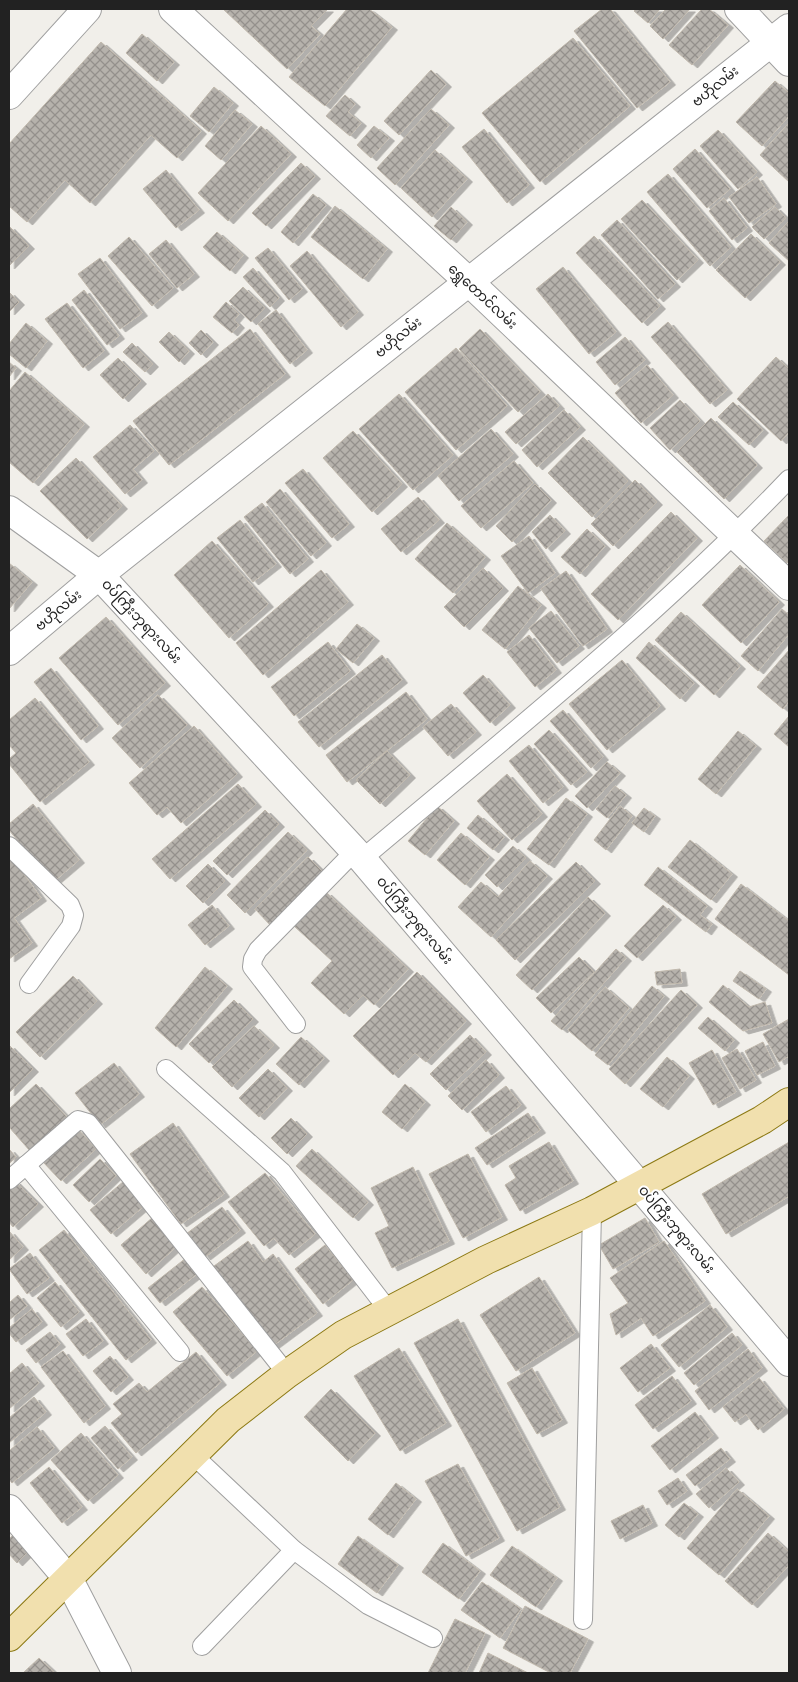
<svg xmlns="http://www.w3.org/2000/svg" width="798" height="1682" font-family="'Open Sans','Noto Sans Myanmar',sans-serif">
<defs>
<pattern id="building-cross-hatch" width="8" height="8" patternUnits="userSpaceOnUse" patternTransform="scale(1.25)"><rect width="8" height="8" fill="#b6b2ac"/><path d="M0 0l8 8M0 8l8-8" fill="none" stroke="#94908c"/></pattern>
<filter id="shadow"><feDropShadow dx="5.5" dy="3" stdDeviation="0" flood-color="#0004"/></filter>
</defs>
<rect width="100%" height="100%" fill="#f1efea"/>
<g fill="url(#building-cross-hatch)" stroke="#c1b9ad" filter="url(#shadow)">
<path d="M223,9H328L311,26L320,34L287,69Z"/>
<path d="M347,9H369L392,27L325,106L289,77Z"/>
<path d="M602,9H610L670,82L637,108L574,31Z"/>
<path d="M636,9H660L648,23L634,11Z"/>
<path d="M666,9H690L663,39L650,26Z"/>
<path d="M702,9H709L728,25L692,65L669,45Z"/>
<path d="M142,34L174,62L157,81L126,53Z"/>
<path d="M573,38L630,106L540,182L482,113Z"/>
<path d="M101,42L201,131L177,158L151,135L90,203L65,180L27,222L9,206V144Z"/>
<path d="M431,70L446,84L399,135L384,121Z"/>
<path d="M775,81L789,93V116L762,146L736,122Z"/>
<path d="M214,87L233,103L209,132L190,116Z"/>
<path d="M345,95L355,104L348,112L361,123L350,136L326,116Z"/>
<path d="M431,109L449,125L395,185L377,168Z"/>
<path d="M235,110L252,124L221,160L205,146Z"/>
<path d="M789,123V182L760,155Z"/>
<path d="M261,126L291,154L228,221L198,193Z"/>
<path d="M374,126L389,138L371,158L357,145Z"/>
<path d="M484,129L529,185L507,203L462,147Z"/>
<path d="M718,130L757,172L738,189L700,146Z"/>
<path d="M695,149L730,189L707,208L673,169Z"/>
<path d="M435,150L467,179L432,217L401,188Z"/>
<path d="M301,163L315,176L266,226L252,213Z"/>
<path d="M166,170L199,210L176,228L143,189Z"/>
<path d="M668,174L731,247L710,266L647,192Z"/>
<path d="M757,177L776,204L749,223L729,197Z"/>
<path d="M313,194L326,205L293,243L281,232Z"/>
<path d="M724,198L747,228L732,240L709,211Z"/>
<path d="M642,200L698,260L677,280L621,219Z"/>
<path d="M335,206L387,249L363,279L311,237Z"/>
<path d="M451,207L467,222L451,240L434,226Z"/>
<path d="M775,207L786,218L764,239L752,227Z"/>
<path d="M617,220L675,284L658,299L601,235Z"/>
<path d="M789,221V261L769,243Z"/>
<path d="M9,226L29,246L9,266Z"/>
<path d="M217,232L243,255L230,271L203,247Z"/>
<path d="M751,234L780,262L745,298L716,270Z"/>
<path d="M594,236L660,306L642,323L576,253Z"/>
<path d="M129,237L173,288L152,306L108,256Z"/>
<path d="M166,240L194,274L177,288L149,254Z"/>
<path d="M268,248L302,289L289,300L255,258Z"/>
<path d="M307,251L358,312L341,327L290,266Z"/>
<path d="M100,258L142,313L120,329L78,274Z"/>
<path d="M563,267L616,332L589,354L536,289Z"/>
<path d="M253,268L279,298L270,307L243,277Z"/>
<path d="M243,287L265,308L251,322L229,301Z"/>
<path d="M84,290L119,336L107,345L72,300Z"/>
<path d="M9,292L19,302L9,312Z"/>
<path d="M226,302L239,314L234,320L239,325L232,333L213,317Z"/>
<path d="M67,303L104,351L83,368L45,319Z"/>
<path d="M276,310L307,350L290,364L258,324Z"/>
<path d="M668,322L727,390L710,404L651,337Z"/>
<path d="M26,323L47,341L26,368L9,354V344Z"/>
<path d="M250,329L285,374L169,465L133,421Z"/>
<path d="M480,329L540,392L518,412L459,349Z"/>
<path d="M201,330L213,342L201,355L189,343Z"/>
<path d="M169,332L189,351L179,362L159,342Z"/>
<path d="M625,337L645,360L615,385L596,362Z"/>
<path d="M132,343L153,364L145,372L123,352Z"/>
<path d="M456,348L507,406L456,450L405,392Z"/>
<path d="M776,357L789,369V432L781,441L737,399Z"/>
<path d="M118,358L141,381L123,399L100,375Z"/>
<path d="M9,362L16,368L9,377Z"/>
<path d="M647,365L673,395L641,423L615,393Z"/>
<path d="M25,372L84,424L33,483L9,462V391Z"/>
<path d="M399,394L453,455L413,490L359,429Z"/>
<path d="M548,394L559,406L516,444L505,432Z"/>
<path d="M680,400L700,421L670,450L650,428Z"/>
<path d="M733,402L763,430L749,445L718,417Z"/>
<path d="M564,410L580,427L537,467L522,450Z"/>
<path d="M711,418L757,465L724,499L677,452Z"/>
<path d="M130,425L154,451L133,469L142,480L125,494L93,457Z"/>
<path d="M491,429L513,454L459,501L438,476Z"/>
<path d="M353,431L402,484L372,512L323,458Z"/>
<path d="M583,437L628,481L592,517L548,473Z"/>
<path d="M76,458L122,506L87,539L40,491Z"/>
<path d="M514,461L533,483L481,528L461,506Z"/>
<path d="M303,469L349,524L332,538L285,483Z"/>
<path d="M635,480L657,502L613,546L591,524Z"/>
<path d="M535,484L551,500L512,542L496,526Z"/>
<path d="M280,489L326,543L311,556L266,502Z"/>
<path d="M418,497L439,520L401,552L381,529Z"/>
<path d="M262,503L308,559L290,574L244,517Z"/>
<path d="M671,512L697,538L618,620L591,594Z"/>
<path d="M550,515L565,531L546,549L532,532Z"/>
<path d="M789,515V560L787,563L764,541Z"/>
<path d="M240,520L276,564L253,582L217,538Z"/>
<path d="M447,523L485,557L453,593L415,559Z"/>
<path d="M587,529L605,546L580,574L561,557Z"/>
<path d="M529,536L555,573L528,593L501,556Z"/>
<path d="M212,541L268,604L229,638L174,575Z"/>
<path d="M9,563L32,582L9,609Z"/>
<path d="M740,565L779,602L741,643L702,605Z"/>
<path d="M483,568L503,588L464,627L444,607Z"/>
<path d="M321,570L348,602L263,675L236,643Z"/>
<path d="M566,571L607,629L583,646L541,589Z"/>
<path d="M518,586L541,605L505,649L482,630Z"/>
<path d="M782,609L789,615V634L758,671L741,656Z"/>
<path d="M551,611L579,646L557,663L529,628Z"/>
<path d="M681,612L740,666L714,695L655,640Z"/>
<path d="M106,617L165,683L118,725L59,658Z"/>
<path d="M357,624L374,638L353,663L336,649Z"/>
<path d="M529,635L556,670L535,687L507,652Z"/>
<path d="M328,642L350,671L294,716L271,687Z"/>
<path d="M649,642L694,683L680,699L636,658Z"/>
<path d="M789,650V701L783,709L757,687Z"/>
<path d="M382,655L402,680L319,747L298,722Z"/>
<path d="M622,660L660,706L607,750L569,704Z"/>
<path d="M51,668L98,726L81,740L34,682Z"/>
<path d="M483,675L510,705L490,723L463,693Z"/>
<path d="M406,692L427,719L347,782L326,755Z"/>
<path d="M158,695L187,725L140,768L112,738Z"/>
<path d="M35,698L89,762L40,802L9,764V759L16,753L9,745V720Z"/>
<path d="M451,704L476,732L448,756L423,727Z"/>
<path d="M563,710L603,757L591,768L550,721Z"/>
<path d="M789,716V747L774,734Z"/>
<path d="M194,726L237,774L181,823L167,807L157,815L129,783Z"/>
<path d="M549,730L587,772L571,785L534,744Z"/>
<path d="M738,731L756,746L716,794L698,779Z"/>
<path d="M529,745L563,787L543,803L509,761Z"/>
<path d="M387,751L410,775L380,804L356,780Z"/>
<path d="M607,762L620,773L587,808L575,796Z"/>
<path d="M507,774L542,814L512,840L477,801Z"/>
<path d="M238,784L256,804L170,879L152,859Z"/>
<path d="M615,786L626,795L607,818L596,809Z"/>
<path d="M566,798L587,814L549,865L527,849Z"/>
<path d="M33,804L79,860L52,883L9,830V824Z"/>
<path d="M437,806L454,821L425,855L408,841Z"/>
<path d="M620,806L632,816L606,850L594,840Z"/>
<path d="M644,808L655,816L644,832L632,823Z"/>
<path d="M265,810L279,824L227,875L213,861Z"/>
<path d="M478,815L504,837L493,850L467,828Z"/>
<path d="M288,832L307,850L245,913L227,895Z"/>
<path d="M461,833L489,857L465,885L437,860Z"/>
<path d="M690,840L732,874L711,900L668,867Z"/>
<path d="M513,846L526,858L497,887L485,875Z"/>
<path d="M308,857L325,874L272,927L255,909Z"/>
<path d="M13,859L41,898L14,918L32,943L9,959V862Z"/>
<path d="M530,861L547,876L491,937L458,907L481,882L498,897Z"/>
<path d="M576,862L595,881L515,960L496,940Z"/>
<path d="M208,864L225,881L203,903L186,886Z"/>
<path d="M658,867L707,906L700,915L712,924L706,932L644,885Z"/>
<path d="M741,884L789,921V975L715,919Z"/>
<path d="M326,892L408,969L374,1005L363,995L344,1014L311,983L332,961L294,926Z"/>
<path d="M588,897L605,913L532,990L516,975Z"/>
<path d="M212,905L229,926L205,945L188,925Z"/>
<path d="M663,905L676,917L637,958L624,946Z"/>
<path d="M616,949L626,958L562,1030L551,1021Z"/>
<path d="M579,957L594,972L551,1013L536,998Z"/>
<path d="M205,967L227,986L176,1047L155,1028Z"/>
<path d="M680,969L682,983L657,985L655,972Z"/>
<path d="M740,971L766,989L759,999L733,981Z"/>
<path d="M417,972L466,1021L426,1062L415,1053L393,1075L353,1036Z"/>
<path d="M73,976L97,1001L40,1057L16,1032Z"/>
<path d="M723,985L749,1007L765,1002L772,1023L743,1031L709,1002Z"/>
<path d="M652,986L664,996L608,1065L595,1055Z"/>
<path d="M605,987L629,1008L592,1051L568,1030Z"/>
<path d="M681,990L697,1005L625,1084L609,1069Z"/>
<path d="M234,1000L253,1019L209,1063L189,1044Z"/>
<path d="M708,1017L734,1040L725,1051L698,1028Z"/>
<path d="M789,1019V1056L779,1062L763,1034Z"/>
<path d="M254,1026L274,1045L232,1087L212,1067Z"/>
<path d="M470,1035L486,1052L446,1090L430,1074Z"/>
<path d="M301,1037L324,1058L299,1085L276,1064Z"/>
<path d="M763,1042L775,1066L757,1075L745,1051Z"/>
<path d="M9,1045L33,1069L9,1093Z"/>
<path d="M737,1049L756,1080L740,1089L722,1058Z"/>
<path d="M712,1050L736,1092L713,1105L689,1063Z"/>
<path d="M667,1057L689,1076L663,1107L640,1089Z"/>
<path d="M486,1060L499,1075L462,1110L448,1096Z"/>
<path d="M114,1063L139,1094L100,1125L75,1093Z"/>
<path d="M268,1069L287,1088L259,1117L239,1098Z"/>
<path d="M36,1084L67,1117L30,1151L9,1127V1109Z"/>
<path d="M405,1084L425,1102L402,1129L382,1112Z"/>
<path d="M506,1086L521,1105L486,1132L471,1112Z"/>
<path d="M528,1113L540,1130L487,1165L475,1148Z"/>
<path d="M291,1118L307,1134L287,1154L271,1138Z"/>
<path d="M173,1123L224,1194L181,1224L130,1154Z"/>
<path d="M78,1129L96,1149L61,1181L43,1162Z"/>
<path d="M549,1142L573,1181L520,1211L505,1185L516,1178L509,1166Z"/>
<path d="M789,1142V1196L726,1234L702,1194Z"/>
<path d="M9,1149L16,1157L9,1164Z"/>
<path d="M312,1149L368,1202L353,1218L296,1166Z"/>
<path d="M468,1154L502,1217L463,1238L429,1174Z"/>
<path d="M100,1159L116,1176L89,1202L73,1185Z"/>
<path d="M413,1167L449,1241L392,1268L375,1233L389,1226L371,1188Z"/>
<path d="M265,1173L315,1234L289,1255L274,1238L264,1246L228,1202Z"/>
<path d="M15,1181L38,1204L13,1227L9,1222V1187Z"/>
<path d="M124,1181L145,1205L111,1234L90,1210Z"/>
<path d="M222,1207L240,1230L205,1257L186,1234Z"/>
<path d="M153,1217L178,1245L146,1274L121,1245Z"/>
<path d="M645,1218L659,1242L613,1269L599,1245Z"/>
<path d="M64,1230L151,1340L126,1360L39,1250Z"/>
<path d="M9,1231L23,1247L9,1260Z"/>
<path d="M248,1241L263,1262L273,1254L317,1313L270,1348L210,1269Z"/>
<path d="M664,1241L705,1301L653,1336L641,1318L616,1335L610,1314L628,1303L610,1278Z"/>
<path d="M325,1245L353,1280L323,1304L295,1269Z"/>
<path d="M30,1253L49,1278L27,1294L9,1269Z"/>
<path d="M186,1258L198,1273L160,1303L148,1288Z"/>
<path d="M539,1277L575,1333L516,1371L480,1315Z"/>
<path d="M55,1282L79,1312L61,1327L37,1298Z"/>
<path d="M202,1287L257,1351L227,1376L173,1312Z"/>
<path d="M18,1295L27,1306L9,1320V1303Z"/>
<path d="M710,1305L727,1327L679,1367L661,1345Z"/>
<path d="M32,1309L42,1322L16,1342L9,1333V1328Z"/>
<path d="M86,1319L103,1341L83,1356L66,1334Z"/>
<path d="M458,1319L560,1507L517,1531L414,1343Z"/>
<path d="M50,1332L60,1344L36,1363L26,1350Z"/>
<path d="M732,1333L742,1345L694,1385L684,1373Z"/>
<path d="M651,1344L670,1368L638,1392L620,1368Z"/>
<path d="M399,1348L446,1423L400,1451L354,1376Z"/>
<path d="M748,1349L762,1368L709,1410L695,1391Z"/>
<path d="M63,1351L105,1406L84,1423L41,1367Z"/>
<path d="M196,1352L221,1382L136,1453L111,1423L122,1414L113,1404L139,1383L147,1392Z"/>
<path d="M110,1356L128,1377L111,1392L93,1371Z"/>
<path d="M22,1363L39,1383L9,1409V1374Z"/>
<path d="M532,1368L562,1420L537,1434L507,1383Z"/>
<path d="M672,1376L691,1401L653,1429L635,1405Z"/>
<path d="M759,1378L784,1409L758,1430L746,1414L735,1422L723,1407Z"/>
<path d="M331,1389L375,1433L348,1461L304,1417Z"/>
<path d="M34,1397L46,1412L9,1443V1418Z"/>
<path d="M695,1412L713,1435L670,1470L651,1446Z"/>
<path d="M105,1426L132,1457L118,1469L91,1438Z"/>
<path d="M37,1427L54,1448L12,1483L9,1479V1451Z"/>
<path d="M81,1433L118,1475L88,1501L51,1460Z"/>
<path d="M721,1448L730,1459L695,1486L686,1475Z"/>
<path d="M458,1464L499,1538L466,1556L425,1481Z"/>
<path d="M49,1467L82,1507L62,1523L30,1483Z"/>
<path d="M726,1468L739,1482L709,1508L696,1494Z"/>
<path d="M678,1478L687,1491L667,1505L658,1491Z"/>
<path d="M396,1483L416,1499L388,1535L368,1519Z"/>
<path d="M737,1489L769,1516L719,1575L687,1548Z"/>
<path d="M684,1503L698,1514L679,1537L665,1525Z"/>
<path d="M643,1505L652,1523L620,1539L611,1521Z"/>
<path d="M16,1532L32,1548L17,1563L9,1554V1539Z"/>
<path d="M768,1533L789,1552V1565L752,1605L725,1581Z"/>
<path d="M358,1536L398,1565L377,1593L338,1564Z"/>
<path d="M443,1543L480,1571L459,1599L422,1572Z"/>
<path d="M512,1546L557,1578L536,1607L490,1575Z"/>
<path d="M482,1582L521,1609L500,1638L461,1610Z"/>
<path d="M525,1606L588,1639L570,1673H551L503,1648Z"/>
<path d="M455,1619L485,1633L465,1673H428Z"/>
<path d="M488,1653L528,1673H479Z"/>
<path d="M39,1658L55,1673H23Z"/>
</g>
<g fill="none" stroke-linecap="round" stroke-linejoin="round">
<g stroke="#9f9f9f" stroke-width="20">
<g id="service">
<path d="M9,846L70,905L74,915L71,926L29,984"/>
<path d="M362,859C508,736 657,617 789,479"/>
<path d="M296,1024L252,967L253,959L258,950L355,851"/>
<path d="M166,1069L282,1172L389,1311"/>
<path d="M26,1165L180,1352"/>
<path d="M9,1180L78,1120L88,1123L287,1374"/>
<path d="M192,1454L294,1550L368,1605L433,1638"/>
<path d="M583,1620L592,1211"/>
<path d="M202,1646L294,1550"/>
</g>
</g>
<g stroke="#9f9f9f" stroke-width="30">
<g id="minor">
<path d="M173,9L468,281L789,586"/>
<path d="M739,9L789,62"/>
<path d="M9,95L87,9"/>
<path d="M9,651L99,575L789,28"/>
<path d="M9,1509L69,1580L117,1673"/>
</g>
</g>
<g stroke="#9f9f9f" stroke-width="30">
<path id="tertiary" d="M9,510L99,575L362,859L789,1362"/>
</g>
<g stroke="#8c7913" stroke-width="30">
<path id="primary" d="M9,1637L228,1420L287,1374L343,1335L486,1260L592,1211L762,1120L789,1102"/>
</g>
<use href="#service" stroke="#fff" stroke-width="18"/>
<use href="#minor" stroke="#fff" stroke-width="28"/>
<use href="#tertiary" stroke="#fff" stroke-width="28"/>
<use href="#primary" stroke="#f1e0ae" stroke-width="28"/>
</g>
<g text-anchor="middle" stroke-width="4" stroke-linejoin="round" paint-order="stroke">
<g font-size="14" fill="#222" stroke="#fff">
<text transform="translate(715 86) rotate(-39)" y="5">ဗဟိုလမ်း</text>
<text transform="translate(483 296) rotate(43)" y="5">ရွှေတောင်လမ်း</text>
<text transform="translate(398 337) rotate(-39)" y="5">ဗဟိုလမ်း</text>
<text transform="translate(58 610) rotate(-40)" y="5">ဗဟိုလမ်း</text>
<text transform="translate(142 621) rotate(47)" y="5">ဝပ်ကြီးဘုရားလမ်း</text>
<text transform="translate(415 920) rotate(50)" y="5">ဝပ်ကြီးဘုရားလမ်း</text>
<text transform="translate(677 1229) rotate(50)" y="5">ဝပ်ကြီးဘုရားလမ်း</text>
</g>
</g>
<rect width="798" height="1682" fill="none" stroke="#222222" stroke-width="20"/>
</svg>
